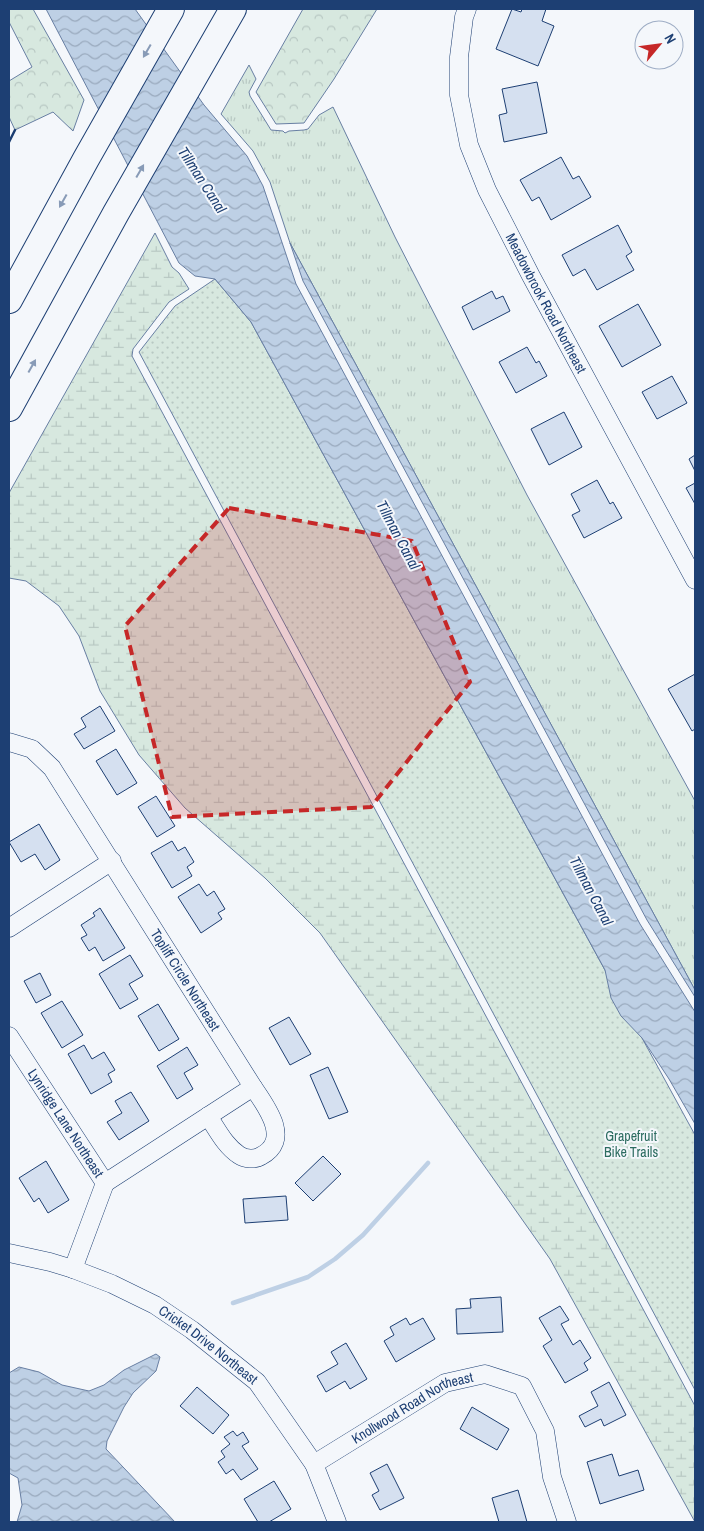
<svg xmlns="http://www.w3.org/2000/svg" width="704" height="1531" font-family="'Archivo Narrow',sans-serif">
<defs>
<pattern id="grass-tufts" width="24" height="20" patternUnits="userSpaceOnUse" patternTransform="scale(1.25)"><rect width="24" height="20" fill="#d7e8df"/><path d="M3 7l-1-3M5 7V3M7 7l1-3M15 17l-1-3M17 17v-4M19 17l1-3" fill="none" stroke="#b8c8c3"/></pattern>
<pattern id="forest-crowns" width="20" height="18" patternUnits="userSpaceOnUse" patternTransform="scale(1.25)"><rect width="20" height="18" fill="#d7e8df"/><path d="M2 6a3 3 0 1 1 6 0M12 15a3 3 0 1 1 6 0" fill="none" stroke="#b8c8c3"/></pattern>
<pattern id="wetland-marsh" width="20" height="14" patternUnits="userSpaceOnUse" patternTransform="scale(1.25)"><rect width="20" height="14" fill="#d7e8df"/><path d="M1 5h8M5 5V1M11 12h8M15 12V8" fill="none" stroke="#b8c8c3"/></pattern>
<pattern id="park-dots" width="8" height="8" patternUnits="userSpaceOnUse" patternTransform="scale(1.25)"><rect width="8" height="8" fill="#d7e8df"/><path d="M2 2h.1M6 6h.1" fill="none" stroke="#b8c8c3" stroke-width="1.8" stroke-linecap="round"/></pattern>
<pattern id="water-waves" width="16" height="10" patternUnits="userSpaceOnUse" patternTransform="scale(1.25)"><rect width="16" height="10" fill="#bed0e5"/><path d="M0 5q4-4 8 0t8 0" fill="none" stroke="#9aaabe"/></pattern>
</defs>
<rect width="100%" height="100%" fill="#f4f7fb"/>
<path fill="url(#grass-tufts)" stroke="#687fa3" d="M249,65L256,79L249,92L250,96L271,130L283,131L285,133L289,131L304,130L308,129L319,115L333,107L395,237L527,495L695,801V990L290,243L270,182L253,151L221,114Z"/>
<g fill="url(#forest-crowns)" stroke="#687fa3">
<path d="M9,9H33L84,100L73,131L53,112L15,130L9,117V81L32,67L9,22Z"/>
<path d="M303,9H377L334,79L304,123L276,124L256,92Z"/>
</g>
<path fill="url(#wetland-marsh)" stroke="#687fa3" d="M155,233L172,267L179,273L189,289L169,302L133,349L132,356L695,1406V1522L550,1259L320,933L265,878L185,808L139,755L100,691L79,636L59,606L26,581L9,578V493Z"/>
<path fill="url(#park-dots)" stroke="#687fa3" d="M215,279L251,322L695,1135V1390L139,352L175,306Z"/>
<g fill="url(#water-waves)" stroke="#687fa3">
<path d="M46,9H135L204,105L247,156L263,186L296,284L640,924L695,1012V1124L669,1079L642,1038L621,1016L611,998L605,970L251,322L215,279L195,276L179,263Z"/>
<path d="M290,243L695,990V997L647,920L303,281Z"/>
<path d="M156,1354L160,1357L156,1371L133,1393L124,1407L107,1441L106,1449L175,1522H17L22,1505L18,1478L9,1473V1373L19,1367L39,1372L62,1385L89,1391L104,1385L124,1370Z"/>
</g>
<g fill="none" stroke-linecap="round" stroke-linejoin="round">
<path stroke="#bed0e5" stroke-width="4.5" d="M233,1303L308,1277L335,1259L363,1235L428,1163"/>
</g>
<g fill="#d5e0f0" stroke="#1d3f73">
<path d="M512,9L521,12L522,9H546L542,21L554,26L538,66L496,49Z"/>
<path d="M537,82L547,133L504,142L499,115L507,113L502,89Z"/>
<path d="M561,157L573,179L579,176L591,197L551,220L539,197L532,201L520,180Z"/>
<path d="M618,225L632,252L626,256L634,270L597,290L585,269L573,276L562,255Z"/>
<path d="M492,291L496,299L503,296L510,311L473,330L462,307Z"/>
<path d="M638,304L661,345L622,367L599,326Z"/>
<path d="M527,347L536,363L539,361L547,376L516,393L499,362Z"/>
<path d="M672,376L687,403L657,419L642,392Z"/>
<path d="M564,412L582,447L549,465L531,429Z"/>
<path d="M695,455V471L689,459Z"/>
<path d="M597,480L610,504L613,502L622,518L584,538L572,515L580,511L571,494Z"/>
<path d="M695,483V504L686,488Z"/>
<path d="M695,674V729L692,731L668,689Z"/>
<path d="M100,706L115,731L84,749L74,734L86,727L81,718Z"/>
<path d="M116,749L137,783L117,795L96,761Z"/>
<path d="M156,796L175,826L157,837L138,807Z"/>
<path d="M39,824L60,860L45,870L35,854L21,862L9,842Z"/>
<path d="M172,841L178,851L185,847L194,862L187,867L192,876L172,888L151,853Z"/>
<path d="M199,884L207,896L214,891L225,909L218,913L222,919L201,933L178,897Z"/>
<path d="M100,908L125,948L103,961L95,947L89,951L81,938L87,935L81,925L95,916L93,913Z"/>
<path d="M130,955L143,976L129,984L138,999L120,1009L99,974Z"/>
<path d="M40,973L51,995L36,1003L24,981Z"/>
<path d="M62,1001L83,1035L62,1048L41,1013Z"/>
<path d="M158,1004L179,1039L159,1051L138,1016Z"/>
<path d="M289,1017L311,1054L290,1065L269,1028Z"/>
<path d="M84,1045L92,1059L104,1052L115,1070L108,1074L112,1082L91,1094L68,1054Z"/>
<path d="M187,1047L198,1065L184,1073L193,1089L177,1099L157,1066Z"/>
<path d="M328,1067L348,1112L329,1119L310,1075Z"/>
<path d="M131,1092L149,1121L119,1140L107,1122L122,1113L115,1101Z"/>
<path d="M323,1156L341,1174L313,1201L295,1183Z"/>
<path d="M46,1161L69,1200L48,1213L39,1198L34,1202L19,1178Z"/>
<path d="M286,1196L288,1220L245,1223L243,1199Z"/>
<path d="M501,1297L503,1332L457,1334L456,1309L471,1308L470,1299Z"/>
<path d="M560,1306L569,1320L561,1324L573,1345L580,1340L591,1358L584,1363L588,1370L565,1383L543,1346L552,1340L539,1318Z"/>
<path d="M406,1318L410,1325L423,1318L435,1339L396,1362L384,1341L394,1335L390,1327Z"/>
<path d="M346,1343L367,1379L350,1389L345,1381L326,1392L317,1376L338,1364L331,1352Z"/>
<path d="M609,1382L626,1415L604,1426L601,1419L585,1427L579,1416L598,1406L591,1392Z"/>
<path d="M197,1387L229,1415L213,1434L180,1406Z"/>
<path d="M472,1407L509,1429L497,1450L460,1429Z"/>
<path d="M233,1431L237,1436L243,1432L249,1442L242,1446L258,1469L241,1480L233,1469L226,1474L218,1462L225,1457L221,1451L230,1444L224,1437Z"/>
<path d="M612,1454L619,1476L638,1470L644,1490L600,1504L587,1462Z"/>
<path d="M387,1464L404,1498L380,1510L372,1495L379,1491L370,1473Z"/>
<path d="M274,1481L291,1509L269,1522H258L244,1499Z"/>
<path d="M518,1490L527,1522H499L492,1498Z"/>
</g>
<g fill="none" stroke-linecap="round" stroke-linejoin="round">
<g stroke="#1d3f73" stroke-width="19">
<g id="minor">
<path id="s1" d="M467,9L464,17L459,57V95L469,145L487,190L531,276L695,580"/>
<path id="s2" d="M9,742L32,749L52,768L253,1087L105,1183"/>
<path d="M9,928L112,861"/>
<path id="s3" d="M9,1036L105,1183L73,1269"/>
<path d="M208,1116C217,1129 225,1146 239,1155C245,1159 255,1160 261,1156C292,1140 266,1106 253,1087"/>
<path id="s4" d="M9,1253L50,1262L73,1269L112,1284L155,1305L192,1330L257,1382L314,1464L337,1522"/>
<path id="s5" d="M314,1464L445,1383L485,1374L522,1386L545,1431L552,1477L567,1522"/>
</g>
</g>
<g stroke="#1d3f73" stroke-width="28">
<g id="highway">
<path d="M9,300L86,159L171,9"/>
<path d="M9,408L116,213L233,9"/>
</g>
</g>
<use href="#minor" stroke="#f4f7fb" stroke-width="18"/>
<use href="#highway" stroke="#f4f7fb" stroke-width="26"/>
<path stroke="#1d3f73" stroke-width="2.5" d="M9,142L15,130"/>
</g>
<defs><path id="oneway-solid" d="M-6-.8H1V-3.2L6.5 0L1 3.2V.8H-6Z" transform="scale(1.25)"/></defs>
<g fill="#889bb7">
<use href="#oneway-solid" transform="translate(147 51) rotate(120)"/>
<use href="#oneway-solid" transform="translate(140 171) rotate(-60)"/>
<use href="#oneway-solid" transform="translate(63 201) rotate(119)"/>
<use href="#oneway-solid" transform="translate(32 366) rotate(-61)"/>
</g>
<path fill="#c62828" fill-opacity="0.2" stroke="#c62828" stroke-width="4" stroke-dasharray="10 6" stroke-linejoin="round" d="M229,508L412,541L470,682L371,807L172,817L125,626Z"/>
<g text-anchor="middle" stroke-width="4" stroke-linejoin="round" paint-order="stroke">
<g font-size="14" fill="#1d3f73" stroke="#f4f7fb">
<text dy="5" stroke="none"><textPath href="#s1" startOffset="314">Meadowbrook Road Northeast</textPath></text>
<text dy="5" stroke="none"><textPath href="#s2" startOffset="302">Topliff Circle Northeast</textPath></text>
<text dy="5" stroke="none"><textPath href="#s3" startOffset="104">Lynridge Lane Northeast</textPath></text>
<text dy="5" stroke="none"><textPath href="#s4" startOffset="222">Cricket Drive Northeast</textPath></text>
<text dy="5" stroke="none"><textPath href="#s5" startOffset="114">Knollwood Road Northeast</textPath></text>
</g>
<g font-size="14" fill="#2c6c60" stroke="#f4f7fb">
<text x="631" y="1141">Grapefruit<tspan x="631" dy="16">Bike Trails</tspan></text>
</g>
<g font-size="15" font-style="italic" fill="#1d3f73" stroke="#f4f7fb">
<text transform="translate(202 180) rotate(57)" y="5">Tillman Canal</text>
<text transform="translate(398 535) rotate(62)" y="5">Tillman Canal</text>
<text transform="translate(591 891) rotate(62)" y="5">Tillman Canal</text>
</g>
</g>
<rect width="704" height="1531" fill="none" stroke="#1d3f73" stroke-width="20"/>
<g transform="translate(659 45) rotate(61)"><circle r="24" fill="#f4f7fb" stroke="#9eadc5"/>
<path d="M0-4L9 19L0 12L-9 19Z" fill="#c62828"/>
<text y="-8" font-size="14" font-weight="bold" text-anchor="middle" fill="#1d3f73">N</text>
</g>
</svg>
